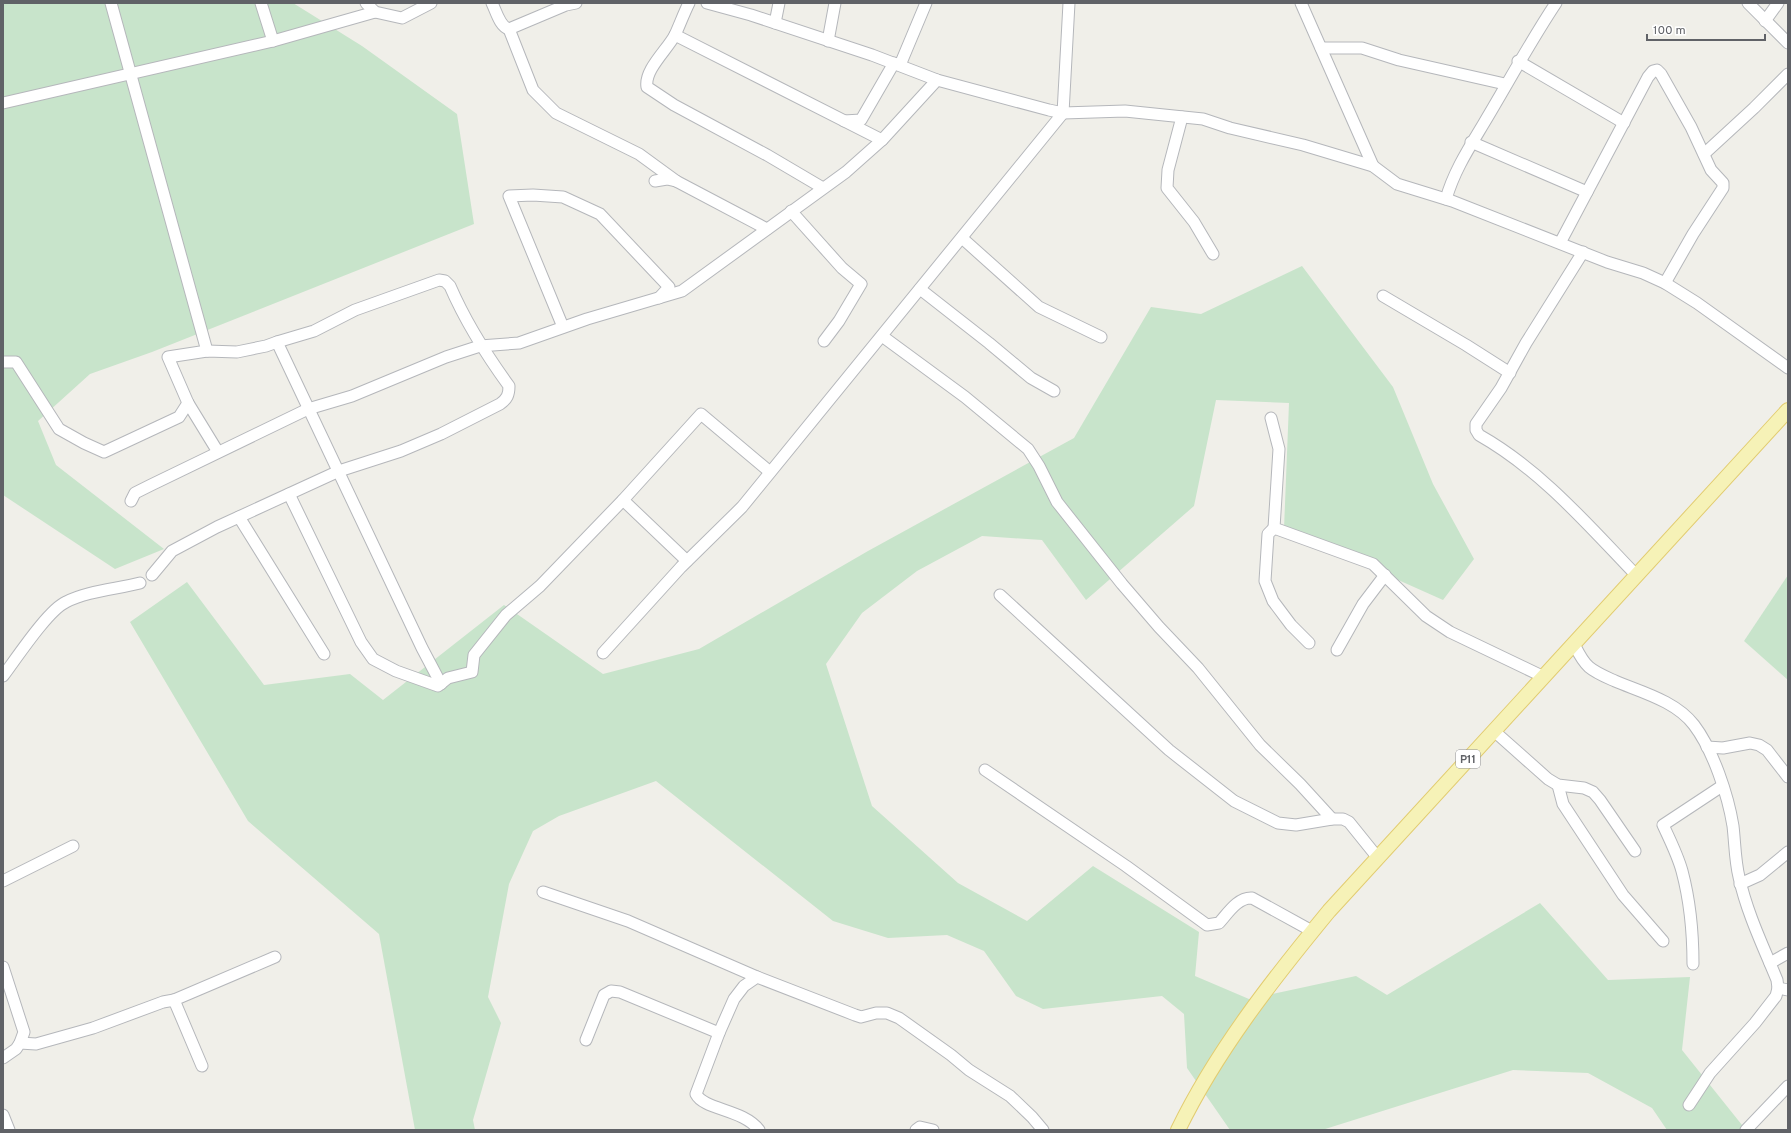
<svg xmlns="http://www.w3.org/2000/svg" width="1791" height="1133" font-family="Overpass,sans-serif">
<rect width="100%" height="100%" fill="#f0efe9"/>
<g fill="#c8e4cb">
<path d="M3,3H293L362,46L457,114L474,224L152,352L90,374L38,421L56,465L164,549L115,569L3,495Z"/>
<path d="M1302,266L1393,387L1433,484L1474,559L1443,600L1284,529L1289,403L1216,400L1194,506L1086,600L1042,540L982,536L917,571L862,613L826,664L872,806L958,883L1027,921L1093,866L1199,932L1195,976L1249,999L1356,976L1387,995L1540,903L1608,980L1690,977L1682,1050L1746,1130H1667L1652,1108L1588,1073L1513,1070L1322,1130H1230L1187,1068L1184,1014L1162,996L1043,1009L1016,996L984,951L947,935L888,938L833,921L656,781L559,816L533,831L509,884L488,997L501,1023L473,1120L475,1130H415L379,934L248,821L130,622L187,582L264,685L350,674L383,700L504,605L603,674L699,649L868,551L1074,438L1151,307L1201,314Z"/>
<path d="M1788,575V680L1744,641Z"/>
</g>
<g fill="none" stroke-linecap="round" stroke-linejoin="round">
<g stroke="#b5b7bb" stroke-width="13">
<g id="minor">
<path d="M111,3L207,351"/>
<path d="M261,3L273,41"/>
<path d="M366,3L375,12L402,18L431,3"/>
<path d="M492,3C496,11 500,27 509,29L566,5L576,3"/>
<path d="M689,3C684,13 680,24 675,35C667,50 644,70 647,87L674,105L767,155L823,188"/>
<path d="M707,3L751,15L872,55L937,80L1049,110L1063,113L1125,111L1203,119L1230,128L1303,145L1373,166L1397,184L1452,201L1607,262L1643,273L1665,283L1697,303L1788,368"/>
<path d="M1301,3L1373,166"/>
<path d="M1748,3L1788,43"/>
<path d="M1765,21L1778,3"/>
<path d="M775,23L779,3"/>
<path d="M509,29L533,90L556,113L639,154L676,181"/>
<path d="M675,35L882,140"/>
<path d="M828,41L835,3"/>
<path d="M1321,48H1362L1399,60L1505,84"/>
<path d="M1518,61L1624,123"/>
<path d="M900,65L926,3"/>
<path d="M3,103L273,41L375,12"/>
<path d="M1182,117L1168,170L1167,188L1194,222L1213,254"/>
<path d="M844,121L861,120L894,63"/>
<path d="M1471,142L1587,192"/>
<path d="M1704,154L1754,108L1788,74"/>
<path d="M655,181L667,179L676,181L767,229"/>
<path d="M1446,199C1454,171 1469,148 1484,123C1508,83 1530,42 1556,3"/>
<path d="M791,211L842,268L861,284L839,321L824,341"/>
<path d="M962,238L1039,307L1101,337"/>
<path d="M1560,243L1648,77L1653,71L1657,70L1661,74L1691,127L1711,170L1723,183V188L1693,234L1665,283"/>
<path d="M1583,252L1526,343L1501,388L1476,424V430L1479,435C1541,470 1588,525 1636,575"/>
<path d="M920,289L989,343L1031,378L1054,391"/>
<path d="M1383,296L1466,345L1510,373"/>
<path d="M563,327L509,196L533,195L563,197L600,214L669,287L659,298"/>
<path d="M882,336L965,397L1028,449L1039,466L1057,502L1122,584L1159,627L1198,668L1260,745L1300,784L1332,819"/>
<path d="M277,342L422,648L441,684"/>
<path d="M3,362H16L59,429L84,443L104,452L179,417L188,403"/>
<path d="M1271,418L1279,449L1274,528L1373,564L1426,616L1450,632L1544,677"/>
<path d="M289,494L361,642L373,659L396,671L438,686L448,678L472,672L474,655L506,615L540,586L623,500"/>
<path d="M131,501L135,493L151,485L308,409L352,396L446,357L480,346L519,343L587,319L682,291L846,172L882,140L937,80"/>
<path d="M239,517L324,654"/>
<path d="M1274,528L1268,534L1265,581L1273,601L1291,625L1309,643"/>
<path d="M687,561L623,500L701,414L770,472"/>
<path d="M152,575L172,551L217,527L339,471L401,451L441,434L500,404C507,399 509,395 509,386C485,353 466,323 450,286L445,281L439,280L355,310L314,331L277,342L266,346L237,352L207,351L168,357L188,403L218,452"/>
<path d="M1000,595L1169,750L1234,801L1278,823L1296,825L1332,819H1343L1349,822L1378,858"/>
<path d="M1574,644C1578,652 1582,661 1589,667C1596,673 1606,677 1615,681C1641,692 1676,701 1694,725C1713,750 1728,795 1733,826C1735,843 1735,861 1739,877C1747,913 1763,946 1777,980L1778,988L1776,996L1755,1023L1710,1073L1689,1105"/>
<path d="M1337,650L1363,604L1385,575"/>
<path d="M603,653L681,567L742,507L1063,113L1069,3"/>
<path d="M3,676C16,659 48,610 66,602C87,591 117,589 140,583"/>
<path d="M1494,731L1548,779L1558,785L1584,788L1593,792L1600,800L1635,851"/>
<path d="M1707,747L1723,748L1750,743L1759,745L1767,750L1788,777"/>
<path d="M985,770L1126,866L1207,925L1219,923C1228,913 1238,897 1252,898L1312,931"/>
<path d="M1558,785L1563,804L1623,895L1663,941"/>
<path d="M3,881L73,846"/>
<path d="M1740,884L1760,875L1788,852"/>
<path d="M543,892L628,921L757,977L855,1015L861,1017L876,1013H887L899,1018L951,1055L969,1070L1010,1096L1032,1117L1043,1130"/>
<path d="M1770,963L1788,953"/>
<path d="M1693,964C1693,933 1690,901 1682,871C1678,856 1670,840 1663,825L1722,786"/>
<path d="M3,967L24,1032L20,1043"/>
<path d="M757,977L744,986L734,999L719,1033L696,1094C704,1110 743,1109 759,1130"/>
<path d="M1778,988L1788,990"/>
<path d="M174,1000L275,957"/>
<path d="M586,1040L604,995L611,991L620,992L719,1033"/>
<path d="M3,1058L16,1049L20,1043L36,1044L93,1028L163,1002L174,1000L202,1066"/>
<path d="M3,1115L9,1130"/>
<path d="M916,1130L920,1127L933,1130"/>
<path d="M1746,1130L1788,1086"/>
</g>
</g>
<g stroke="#e2cc70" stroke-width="16">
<path id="major" d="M1178,1130C1217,1050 1273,979 1329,911L1788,410"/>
</g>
<use href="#minor" stroke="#fff" stroke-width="11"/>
<use href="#major" stroke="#f6f2b7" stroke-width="14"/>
</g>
<g text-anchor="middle" stroke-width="3.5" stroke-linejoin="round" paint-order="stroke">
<rect fill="#fff" stroke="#909195" stroke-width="1" x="1456" y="750" width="24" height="18" rx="3"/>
<g font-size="11" font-weight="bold" fill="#606267">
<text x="1468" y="763">P11</text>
</g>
</g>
<rect width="1791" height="1133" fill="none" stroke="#606267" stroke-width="8"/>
<path d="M1647 34v6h118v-6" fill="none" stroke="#606267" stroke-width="2"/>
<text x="1653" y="34" font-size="12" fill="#606267" stroke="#ffffff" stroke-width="3" paint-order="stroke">100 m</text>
</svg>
